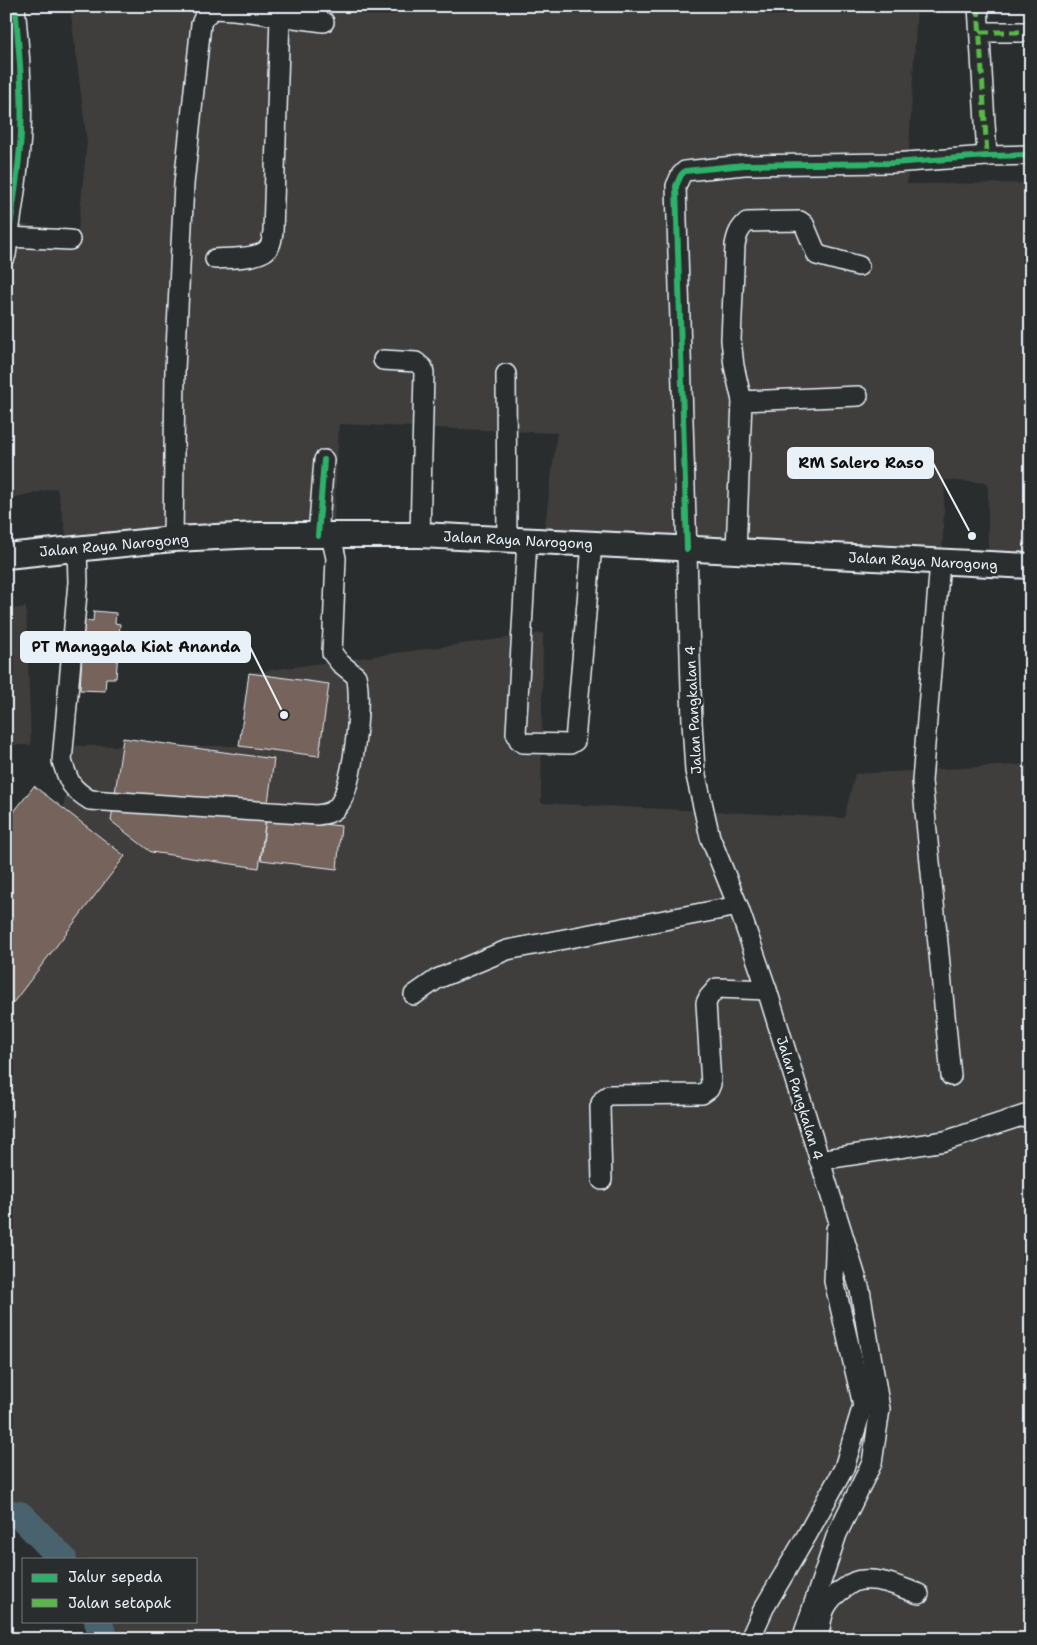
<svg xmlns="http://www.w3.org/2000/svg" width="1037" height="1645" font-family="'Shantell Sans',sans-serif">
<rect width="100%" height="100%" fill="#2a2d2e"/>
<filter id="ink" filterUnits="userSpaceOnUse"><feTurbulence type="fractalNoise" baseFrequency=".02" numOctaves="2"/><feDisplacementMap in="SourceGraphic" scale="10" xChannelSelector="R" yChannelSelector="G"/><feConvolveMatrix kernelMatrix="1 2 1 2 8 2 1 2 1" color-interpolation-filters="sRGB"/></filter>
<g filter="url(#ink)">
<g fill="#403d3c">
<path d="M70,6H917L907,184L1031,183V568L988,566V483L945,480L942,561L542,549L557,433L339,424L333,538L234,531L71,559L57,488L6,499V223L78,231L87,142Z"/>
<path d="M26,607L31,745H6V610Z"/>
<path d="M543,633L541,803L844,818L855,774L1031,764V1639H104L98,1621H196V1559H63L20,1515L6,1513V887L55,850L75,746H239L249,673Z"/>
</g>
<g fill="none" stroke-linecap="round" stroke-linejoin="round">
<g stroke="#4a636e" stroke-width="28">
<path d="M6,1513L20,1515L63,1559"/>
<path d="M98,1621L104,1639"/>
</g>
</g>
<g fill="#74635c" stroke="#e8f1f8">
<path d="M94,611L116,613L115,623L120,624L116,678H106L105,691L80,690L84,620L93,621Z"/>
<path d="M249,673L329,684L319,756L239,746Z"/>
<path d="M123,738L274,759L259,868L151,852L111,821Z"/>
<path d="M34,786L125,856L6,1012V822Z"/>
<path d="M266,818L341,826L337,869L261,860Z"/>
</g>
<g fill="none" stroke-linecap="round" stroke-linejoin="round">
<g stroke="#e8f1f8" stroke-width="22">
<g id="minor">
<path d="M978,6L987,156"/>
<path d="M980,32H1031"/>
<path d="M8,237L70,240"/>
<path d="M6,255C11,215 19,174 21,133C23,91 19,48 15,6"/>
<path d="M215,259C228,258 262,259 269,247C272,243 272,237 273,232L280,17"/>
<path d="M383,360L416,362L423,368L424,373L420,535"/>
<path d="M506,374L507,539"/>
<path d="M742,401L734,366L731,340L735,245C737,235 739,229 747,222L800,221L804,224L817,255L859,266"/>
<path d="M318,536L324,460"/>
<path d="M173,539L175,370L184,184L201,24L204,17L214,9L234,10L324,22"/>
<path d="M527,541L516,733L519,740L523,743L570,744L575,741L592,544"/>
<path d="M77,548L78,582L62,761C69,782 70,788 90,800L317,815C325,814 333,813 338,806C353,789 363,698 356,676L340,663L332,653L336,558L331,536"/>
<path d="M736,551L742,401L858,396"/>
<path d="M940,562L922,781L951,1076"/>
<path d="M414,995L437,979L507,950L738,906"/>
<path d="M819,1160L945,1141L1031,1113"/>
<path d="M602,1180L600,1107C601,1101 603,1098 609,1095L702,1094L709,1089L711,1084L706,1003L709,997L717,988L767,990"/>
<path d="M750,1639L764,1608L807,1535L844,1468L863,1405L834,1281L836,1229"/>
<path d="M802,1639L837,1534L872,1463L880,1409L860,1290L767,990L738,906L710,837L695,771L692,722L676,186L681,175L685,171L744,165L893,163L987,156L1031,155"/>
<path d="M819,1639C821,1614 824,1601 846,1587C851,1583 856,1580 863,1580C882,1578 902,1588 919,1594"/>
</g>
</g>
<g stroke="#e8f1f8" stroke-width="28">
<path id="major" d="M6,556L173,539L259,535H420L1031,566"/>
</g>
<use href="#minor" stroke="#2a2d2e" stroke-width="19"/>
<use href="#major" stroke="#2a2d2e" stroke-width="24"/>
<g stroke="#58b947" stroke-width="5" stroke-dasharray="10 5" stroke-linecap="butt">
<path d="M978,6L987,156"/>
<path d="M980,32H1031"/>
</g>
<g stroke="#2a2d2e" stroke-width="9">
<g id="cycleway">
<path d="M6,255C11,215 19,174 21,133C23,91 19,48 15,6"/>
<path d="M318,536L324,460"/>
<path d="M687,549L676,186L681,175L685,171L744,165L893,163L987,156L1031,155"/>
</g>
</g>
<use href="#cycleway" stroke="#2db169" stroke-width="6"/>
</g>
</g>
<g text-anchor="middle" stroke-width="5" stroke-linejoin="round" paint-order="stroke">
<g font-size="14" fill="#e8f1f8" stroke="#2a2d2e">
<text transform="translate(518 540) rotate(3)" y="5">Jalan Raya Narogong</text>
<text transform="translate(114 545) rotate(-5)" y="5">Jalan Raya Narogong</text>
<text transform="translate(923 561) rotate(3)" y="5">Jalan Raya Narogong</text>
<text transform="translate(693 710) rotate(-93)" y="5">Jalan Pangkalan 4</text>
<text transform="translate(800 1098) rotate(73)" y="5">Jalan Pangkalan 4</text>
</g>
</g>
<path fill="none" stroke="#e8f1f8" stroke-width="2" d="M972 536L933 463M284 715L250 647"/>
<g fill="#e8f1f8" stroke="#2a2d2e" stroke-width="2">
<circle cx="972" cy="536" r="5"/>
<circle cx="284" cy="715" r="5"/>
</g>
<g fill="#e8f1f8" stroke="#e8f1f8" stroke-width="2">
<rect x="788" y="448" width="145" height="30" rx="5"/>
<rect x="21" y="632" width="229" height="30" rx="5"/>
</g>
<g font-size="15" text-anchor="middle" font-weight="bold" fill="#111">
<text x="861" y="468">RM Salero Raso</text>
<text x="136" y="652">PT Manggala Kiat Ananda</text>
</g>
<rect width="1037" height="1645" fill="none" stroke="#2a2d2e" stroke-width="25"/>
<rect x="12" y="12" width="1012" height="1620" fill="none" stroke="#e8f1f8" stroke-width="2" filter="url(#ink)"/>
<rect x="22" y="1558" width="175" height="65" fill="#2a2d2e" stroke="#767b7f"/>
<rect x="32" y="1574" width="25" height="8" fill="#2db169" stroke="#767b7f"/>
<text x="68" y="1582" font-size="15" fill="#e8f1f8">Jalur sepeda</text>
<rect x="32" y="1599" width="25" height="8" fill="#58b947" stroke="#767b7f"/>
<text x="68" y="1608" font-size="15" fill="#e8f1f8">Jalan setapak</text>
</svg>
